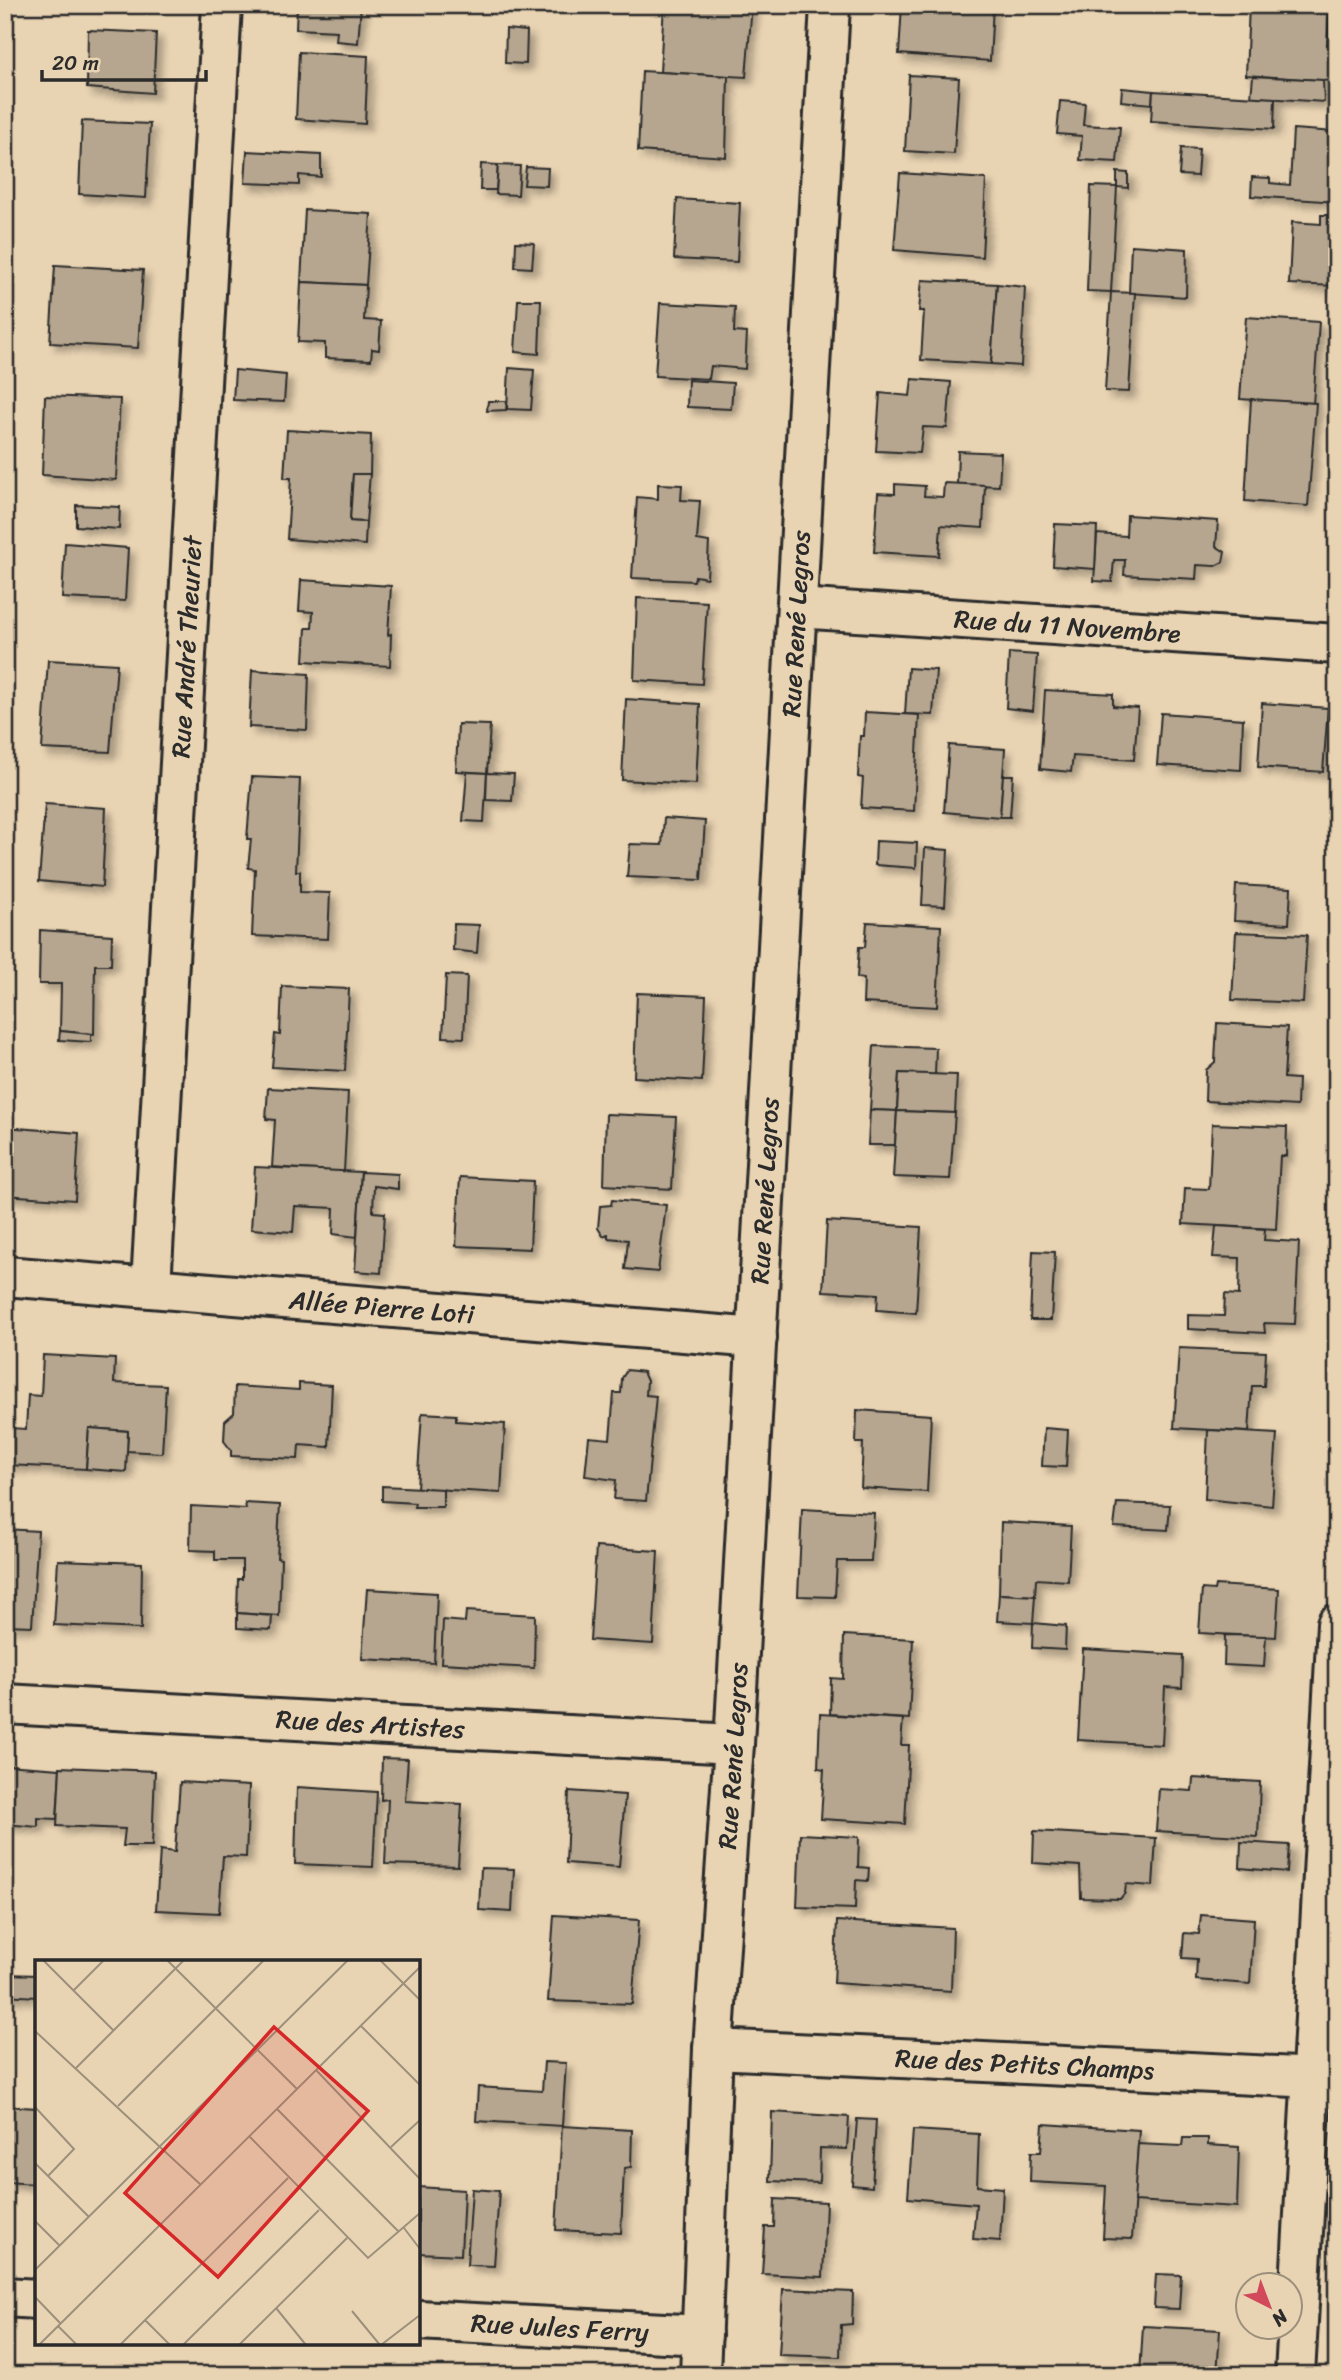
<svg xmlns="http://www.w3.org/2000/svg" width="1342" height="2380" font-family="Sriracha,sans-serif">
<defs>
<filter id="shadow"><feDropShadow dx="6" dy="6" stdDeviation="3.5" flood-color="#0004"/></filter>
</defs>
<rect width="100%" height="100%" fill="#e8d3b2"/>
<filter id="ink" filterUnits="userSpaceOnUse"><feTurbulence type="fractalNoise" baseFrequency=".0143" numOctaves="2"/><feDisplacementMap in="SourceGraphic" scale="14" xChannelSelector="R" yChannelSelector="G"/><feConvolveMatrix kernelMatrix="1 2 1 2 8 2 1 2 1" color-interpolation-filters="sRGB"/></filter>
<g filter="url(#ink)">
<g fill="#b6a68f" stroke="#2b2b2b" stroke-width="2" filter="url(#shadow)">
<path d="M297,5H361L358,43L336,41L337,31L296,29Z"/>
<path d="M664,5H752L746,77L660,72Z"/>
<path d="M902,5H993L990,61L899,54Z"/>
<path d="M1249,5H1330L1327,45L1333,46L1331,81L1246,75Z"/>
<path d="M506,29L527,31L526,64L505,63Z"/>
<path d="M88,30L156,33L153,93L87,88Z"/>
<path d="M299,52L368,56L365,124L296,119Z"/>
<path d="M642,71L728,76L726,157L638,151Z"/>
<path d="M909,75L959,78L954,154L905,151Z"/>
<path d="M1253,76L1323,80L1324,102L1251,97Z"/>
<path d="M1122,88L1153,91L1152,104L1121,101Z"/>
<path d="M1153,91L1275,98L1274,129L1151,121Z"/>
<path d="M1060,101L1085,103L1083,125L1120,127L1117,162L1080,160L1082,136L1057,134Z"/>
<path d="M82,121L150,124L146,198L79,194Z"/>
<path d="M1293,129L1335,132L1337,202L1251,196L1252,177L1270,178V183L1290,185Z"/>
<path d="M1335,132H1337V155H1334Z"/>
<path d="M1181,148L1199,149L1197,176L1179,175Z"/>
<path d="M247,151L321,155V177L299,175V185L245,183Z"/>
<path d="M481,164L498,165L496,190H480Z"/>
<path d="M498,165L520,166L518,195L496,194Z"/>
<path d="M526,167L548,168L547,186L524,185Z"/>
<path d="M1117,172L1128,173V188L1117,187Z"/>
<path d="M900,173L986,179L982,257L894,250Z"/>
<path d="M1091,186L1117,187L1111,292L1087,291Z"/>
<path d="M677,199L740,203L737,262L674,259Z"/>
<path d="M305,210L371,214L366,285L301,282Z"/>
<path d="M1321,215H1337V286L1289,284L1292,222L1321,224Z"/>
<path d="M516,242L534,243L532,268L515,267Z"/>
<path d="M1131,245L1187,249L1186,297L1129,293Z"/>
<path d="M55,265L143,270L138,348L50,343Z"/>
<path d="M922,280L997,284L991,364L921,360L924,311H919Z"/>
<path d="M301,282L366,285L364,320L381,321L379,350L372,349L371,360L325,358V343L298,342Z"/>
<path d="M997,284L1025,287L1021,366L991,364Z"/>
<path d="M1111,292L1135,293L1129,392L1105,391Z"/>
<path d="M518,300H541L539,354L515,352Z"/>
<path d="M660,303L735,307L734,332L747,333L745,369L711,366L709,379L655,376Z"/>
<path d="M1246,317L1319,322L1313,404L1240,399Z"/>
<path d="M509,368L534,370L531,410L507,409Z"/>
<path d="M235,370L286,375L284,402L233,400Z"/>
<path d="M912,379L951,382L947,428L923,427L920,453L876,451L880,393L910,396Z"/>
<path d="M688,380L733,383L731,409L687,407Z"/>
<path d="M45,396L120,399L116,480L42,475Z"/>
<path d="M1251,399L1316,403L1308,506L1245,501Z"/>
<path d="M488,401H507L506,410L487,411Z"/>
<path d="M287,430L371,435L370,474H353L350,521L366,522L365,545L287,539L291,478H284Z"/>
<path d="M958,451L1001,453L999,486L957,484Z"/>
<path d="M353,474H370L366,522L350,521Z"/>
<path d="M944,483L985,485L983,528L941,525L939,556L874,552L878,493L895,494V484L925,486L924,496L943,497Z"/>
<path d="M658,484L682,485L681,500L700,501L697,540L709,542L707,578L695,576L694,581L632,578L637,497L658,499Z"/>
<path d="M76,505L120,507L119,529L76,526Z"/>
<path d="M1127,515L1218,521L1216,546L1225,552L1223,562L1215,566L1197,565L1196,579L1124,575L1125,560H1114L1112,582L1094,581L1097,534L1126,536Z"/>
<path d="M1055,524L1097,526L1095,569L1053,566Z"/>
<path d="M65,543L128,548L125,601L62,598Z"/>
<path d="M301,580L391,586L388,635L391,634L390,666L304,661L306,628H312L313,612L299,611Z"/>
<path d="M637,598L707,602L702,684L634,680Z"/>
<path d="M1009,653L1037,655L1033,711L1006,708Z"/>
<path d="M48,660L117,664L110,752L42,749Z"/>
<path d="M908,668L936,670L933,715L905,714Z"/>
<path d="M252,670L309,674L307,730L249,727Z"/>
<path d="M1045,690L1113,694V706L1138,708L1134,760L1073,756L1071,772L1040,769Z"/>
<path d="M626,699L700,704L696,784L622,780Z"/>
<path d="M1262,703L1328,708L1323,772L1258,767Z"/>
<path d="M865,712L919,715L914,811L861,808L863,778L858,777L860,736H864Z"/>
<path d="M1161,713L1243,719L1241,770L1157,765Z"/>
<path d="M458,724L490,725L487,773L456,771Z"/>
<path d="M949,745L1005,749L1000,817L944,812Z"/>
<path d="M467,772L487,773L484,822L463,821Z"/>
<path d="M487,773L514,774L512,801L486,800Z"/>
<path d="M1003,775H1013L1010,817H1000Z"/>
<path d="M252,777L300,779L296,871H300V892L330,893L328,939L252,936L255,869L248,868L251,839H247Z"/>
<path d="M45,804L106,808L102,887L39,881Z"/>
<path d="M664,818L705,821L701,880L627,877L630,844L662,845Z"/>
<path d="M876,841L917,843L916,868L875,865Z"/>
<path d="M925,848L948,850L945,906L922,905Z"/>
<path d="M1236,885L1291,888L1289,924L1234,921Z"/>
<path d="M867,922L941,926L937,1007L863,1003L864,979L857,978L859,947H865Z"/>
<path d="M454,924L479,925L477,953L453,950Z"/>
<path d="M40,930L112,935L111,965H95L94,1034L60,1031L61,984H39Z"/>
<path d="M1236,932L1307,935L1303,1003L1232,1000Z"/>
<path d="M446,975L467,976L464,1038L443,1037Z"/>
<path d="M282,986L349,989L345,1071L272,1067L275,1034L280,1035Z"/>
<path d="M637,993L706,996L702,1081L634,1077Z"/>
<path d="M1217,1023L1287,1027L1284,1078L1298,1079L1297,1106L1205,1101L1206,1070L1215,1062Z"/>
<path d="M60,1031L91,1034V1042L59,1040Z"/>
<path d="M874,1046L936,1048L935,1075L899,1073L897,1111L870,1110Z"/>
<path d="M899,1073L957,1075L955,1113L897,1111Z"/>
<path d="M268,1088L348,1092L344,1172L272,1167L275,1120L266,1119Z"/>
<path d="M870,1110L897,1111L895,1145H868Z"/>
<path d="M897,1111L955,1113L950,1179L893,1177Z"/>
<path d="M606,1114L676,1117L672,1189L604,1185Z"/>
<path d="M1212,1124L1287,1127L1286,1156H1280L1276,1229L1183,1224L1185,1188L1209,1189Z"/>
<path d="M5,1127L79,1133L75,1200L5,1195Z"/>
<path d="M255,1167L361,1172L357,1237L333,1234L334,1208L295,1206L293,1232L251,1229Z"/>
<path d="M361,1172L398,1174V1189L374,1186L373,1212L385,1213L381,1273L355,1271Z"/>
<path d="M460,1177L533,1181L530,1249L456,1246Z"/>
<path d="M612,1200L666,1205L658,1272L625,1269L628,1240L608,1238V1234L603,1236L598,1228L600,1206L611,1205Z"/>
<path d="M827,1221L921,1227L916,1313L877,1310L878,1294L823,1291Z"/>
<path d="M1216,1226L1265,1229L1264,1240L1299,1242L1295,1324L1264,1323L1265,1333L1188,1329V1315L1224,1316L1225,1294L1239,1295L1240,1258L1213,1257Z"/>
<path d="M1033,1251L1055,1252L1051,1320H1030Z"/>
<path d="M1179,1348L1266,1352L1264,1386H1252L1249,1432L1174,1428Z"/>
<path d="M43,1355L115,1359L114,1383L166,1385L162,1453L127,1451L128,1431L89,1428L86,1469L8,1465L10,1428L26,1429L28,1395L41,1396Z"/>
<path d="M627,1370L643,1372L647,1381L646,1395L656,1396L646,1501L614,1499L616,1480L585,1476L589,1437L610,1439L614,1393H621L622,1378Z"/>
<path d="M299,1383L332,1385L329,1447L299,1445L298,1459L231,1456V1450L224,1441L225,1421L234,1413L235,1386L299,1390Z"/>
<path d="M857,1410L931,1415L927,1492L861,1488L863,1443H856Z"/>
<path d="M422,1413L456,1415V1421L505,1424L501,1493L417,1488Z"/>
<path d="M89,1428L128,1431L126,1472L86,1469Z"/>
<path d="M1044,1428L1068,1430L1066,1467L1042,1466Z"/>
<path d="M1208,1430L1277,1434L1272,1506L1205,1499Z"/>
<path d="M382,1486L443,1489V1507H414L415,1503L382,1501Z"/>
<path d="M245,1503L280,1505L277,1558L281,1559L279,1616L237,1613L238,1579H242V1560H215V1551L190,1550L191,1506L246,1509Z"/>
<path d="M1117,1503L1170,1505L1168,1530L1114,1527Z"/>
<path d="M802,1509L874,1513L871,1561H837L835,1597L798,1596Z"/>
<path d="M1001,1522L1071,1526L1068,1581L1036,1579L1035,1596L999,1594Z"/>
<path d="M5,1529L38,1531L32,1626L5,1625Z"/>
<path d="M596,1547L658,1551L653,1644L590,1640Z"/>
<path d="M58,1560L142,1563L141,1629L54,1625Z"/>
<path d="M1215,1585L1279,1589L1276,1637L1199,1633L1202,1589L1214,1590Z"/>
<path d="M367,1589L437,1593L434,1663L362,1659Z"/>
<path d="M999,1594L1035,1596L1033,1623L997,1621Z"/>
<path d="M466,1611L535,1615L534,1668L441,1663L443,1620L465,1622Z"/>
<path d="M237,1613L272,1616L271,1630L237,1628Z"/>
<path d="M1033,1623L1066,1626L1065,1650L1032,1648Z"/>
<path d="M844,1635L913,1639L909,1719L830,1714L831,1678L843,1679Z"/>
<path d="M1225,1635L1266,1636L1264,1667L1224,1665Z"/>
<path d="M1083,1649L1183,1655L1182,1688L1165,1687L1162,1745L1078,1740Z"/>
<path d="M820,1714L903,1719L901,1745H909L905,1824L821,1819L824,1769L818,1768Z"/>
<path d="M382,1758L408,1759L405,1801L462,1804L458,1866L385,1864L388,1799L381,1800Z"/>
<path d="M5,1765L60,1769L57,1819L38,1818V1827L5,1824Z"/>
<path d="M60,1767L155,1771L152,1846H123L125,1829L57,1826Z"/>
<path d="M1193,1778L1260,1782L1258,1837L1156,1831L1159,1789L1192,1791Z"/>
<path d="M180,1782L249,1786L246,1857L223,1856L219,1913L156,1910L160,1850L175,1852Z"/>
<path d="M297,1787L377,1792L373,1867L295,1864Z"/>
<path d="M569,1791L625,1795L619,1867L566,1863Z"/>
<path d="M1034,1831L1156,1838L1153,1886L1126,1884L1125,1893L1120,1899L1081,1898L1080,1866L1033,1863Z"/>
<path d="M800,1834L859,1837L858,1867L869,1868L868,1881L856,1880L855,1909L797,1907Z"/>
<path d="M1241,1842L1289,1845L1287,1872L1240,1868Z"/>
<path d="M481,1868L514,1869L512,1912L479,1910Z"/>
<path d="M554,1915L639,1920L632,2004L548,2001Z"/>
<path d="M1201,1915L1254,1919L1250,1984L1196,1980L1197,1959L1182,1958L1184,1933L1199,1934Z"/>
<path d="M837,1921L953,1928L951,1991L834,1983Z"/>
<path d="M5,1974L37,1975V1997L5,1995Z"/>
<path d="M544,2062L566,2063L562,2126L476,2121L478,2087L542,2091Z"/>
<path d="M5,2106L37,2108V2184L5,2182Z"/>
<path d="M772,2112L849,2117L847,2149L820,2148L819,2183L770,2181Z"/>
<path d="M857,2119L876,2120L872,2187L852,2185Z"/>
<path d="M1043,2124L1139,2130L1132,2239L1103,2238L1106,2186L1030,2182L1031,2152H1041Z"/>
<path d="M562,2126L632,2130L631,2167L624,2168L621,2233L556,2230Z"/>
<path d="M913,2130L979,2134L977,2186L1003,2188L1000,2241L973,2239L976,2204L908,2198Z"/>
<path d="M1183,2138H1208V2145L1239,2147L1237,2207L1134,2201L1138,2144L1182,2146Z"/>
<path d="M418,2187L464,2190L461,2255L418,2253Z"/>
<path d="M472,2189L499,2191L494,2266L467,2265Z"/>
<path d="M775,2199L826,2202L823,2277L762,2274L765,2227H774Z"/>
<path d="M1156,2274L1181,2275L1179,2309L1154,2308Z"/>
<path d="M783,2289L853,2292L852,2324L841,2325L840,2357L779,2355Z"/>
<path d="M1143,2326L1220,2330L1217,2375H1140Z"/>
</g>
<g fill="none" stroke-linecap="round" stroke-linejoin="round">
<g stroke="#2b2b2b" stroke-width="44">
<g id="street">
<path id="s1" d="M797,608L1337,644"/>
<path id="s2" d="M5,1276L757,1338"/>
<path id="s3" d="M151,1286L222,5"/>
<path id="s4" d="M5,1704L734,1744"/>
<path id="s5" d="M713,2049L1337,2079"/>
<path d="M5,2297L37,2299"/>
<path id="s6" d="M418,2320L702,2335"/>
<path id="s7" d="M700,2375L713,2049L734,1744L830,5"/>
<path d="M1295,2375L1337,1624"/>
</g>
</g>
<use href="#street" stroke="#e8d3b2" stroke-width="38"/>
</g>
</g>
<g text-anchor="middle" stroke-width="6" stroke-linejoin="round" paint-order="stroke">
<g font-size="26" fill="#2b2b2b" stroke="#e8d3b2">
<text dy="9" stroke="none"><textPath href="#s7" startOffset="1754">Rue René Legros</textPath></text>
<text dy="9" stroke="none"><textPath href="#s1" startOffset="271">Rue du 11 Novembre</textPath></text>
<text dy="9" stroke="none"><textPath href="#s3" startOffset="640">Rue André Theuriet</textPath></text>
<text dy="9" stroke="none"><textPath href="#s7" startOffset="1186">Rue René Legros</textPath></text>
<text dy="9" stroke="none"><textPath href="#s2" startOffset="378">Allée Pierre Loti</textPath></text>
<text dy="9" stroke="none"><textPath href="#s4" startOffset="366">Rue des Artistes</textPath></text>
<text dy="9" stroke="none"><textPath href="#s7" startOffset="620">Rue René Legros</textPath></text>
<text dy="9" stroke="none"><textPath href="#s5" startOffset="312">Rue des Petits Champs</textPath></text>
<text dy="9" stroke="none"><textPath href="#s6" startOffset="142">Rue Jules Ferry</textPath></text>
</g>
</g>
<g transform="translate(35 1960)">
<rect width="385" height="385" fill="#e8d3b2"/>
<path fill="none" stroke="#9c907c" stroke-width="2" d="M8,0L78,70M132,0L262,129M345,0L385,40M39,30L69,0M326,66L385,125M0,71L166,225M41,108L149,0M281,110L385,219M83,146L229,0M0,147L39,189L13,216M242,149L364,272M214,176L333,298L385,253M356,187L385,160M0,203L54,257M0,261L25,286M369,268L385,289M0,310L313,0M0,337L26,364M241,348L271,385M317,351L345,385M110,360L135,385M23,366L42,385M4,385L385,7M85,385L253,218M148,385L284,250M204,385L312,278M346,385L385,355"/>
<path fill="#d62828" fill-opacity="0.15" stroke="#d62828" stroke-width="3.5" d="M239,67L333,151L183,317L90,233Z"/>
<rect width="385" height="385" fill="none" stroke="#2b2b2b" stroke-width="3.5"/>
</g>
<rect width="1342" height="2380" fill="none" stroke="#e8d3b2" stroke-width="28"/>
<rect x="14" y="14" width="1314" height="2352" fill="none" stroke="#2b2b2b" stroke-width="2.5" filter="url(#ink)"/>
<g transform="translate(1269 2306) rotate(138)"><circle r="33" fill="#e8d3b2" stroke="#9c907c" stroke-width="2"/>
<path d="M0-5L12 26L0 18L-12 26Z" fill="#d1495b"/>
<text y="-10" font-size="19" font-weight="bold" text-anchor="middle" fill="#2b2b2b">N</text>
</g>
<path d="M42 70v10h164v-10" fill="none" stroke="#2b2b2b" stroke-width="3.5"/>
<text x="52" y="70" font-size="21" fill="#2b2b2b" stroke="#e8d3b2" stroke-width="5" paint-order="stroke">20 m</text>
</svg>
